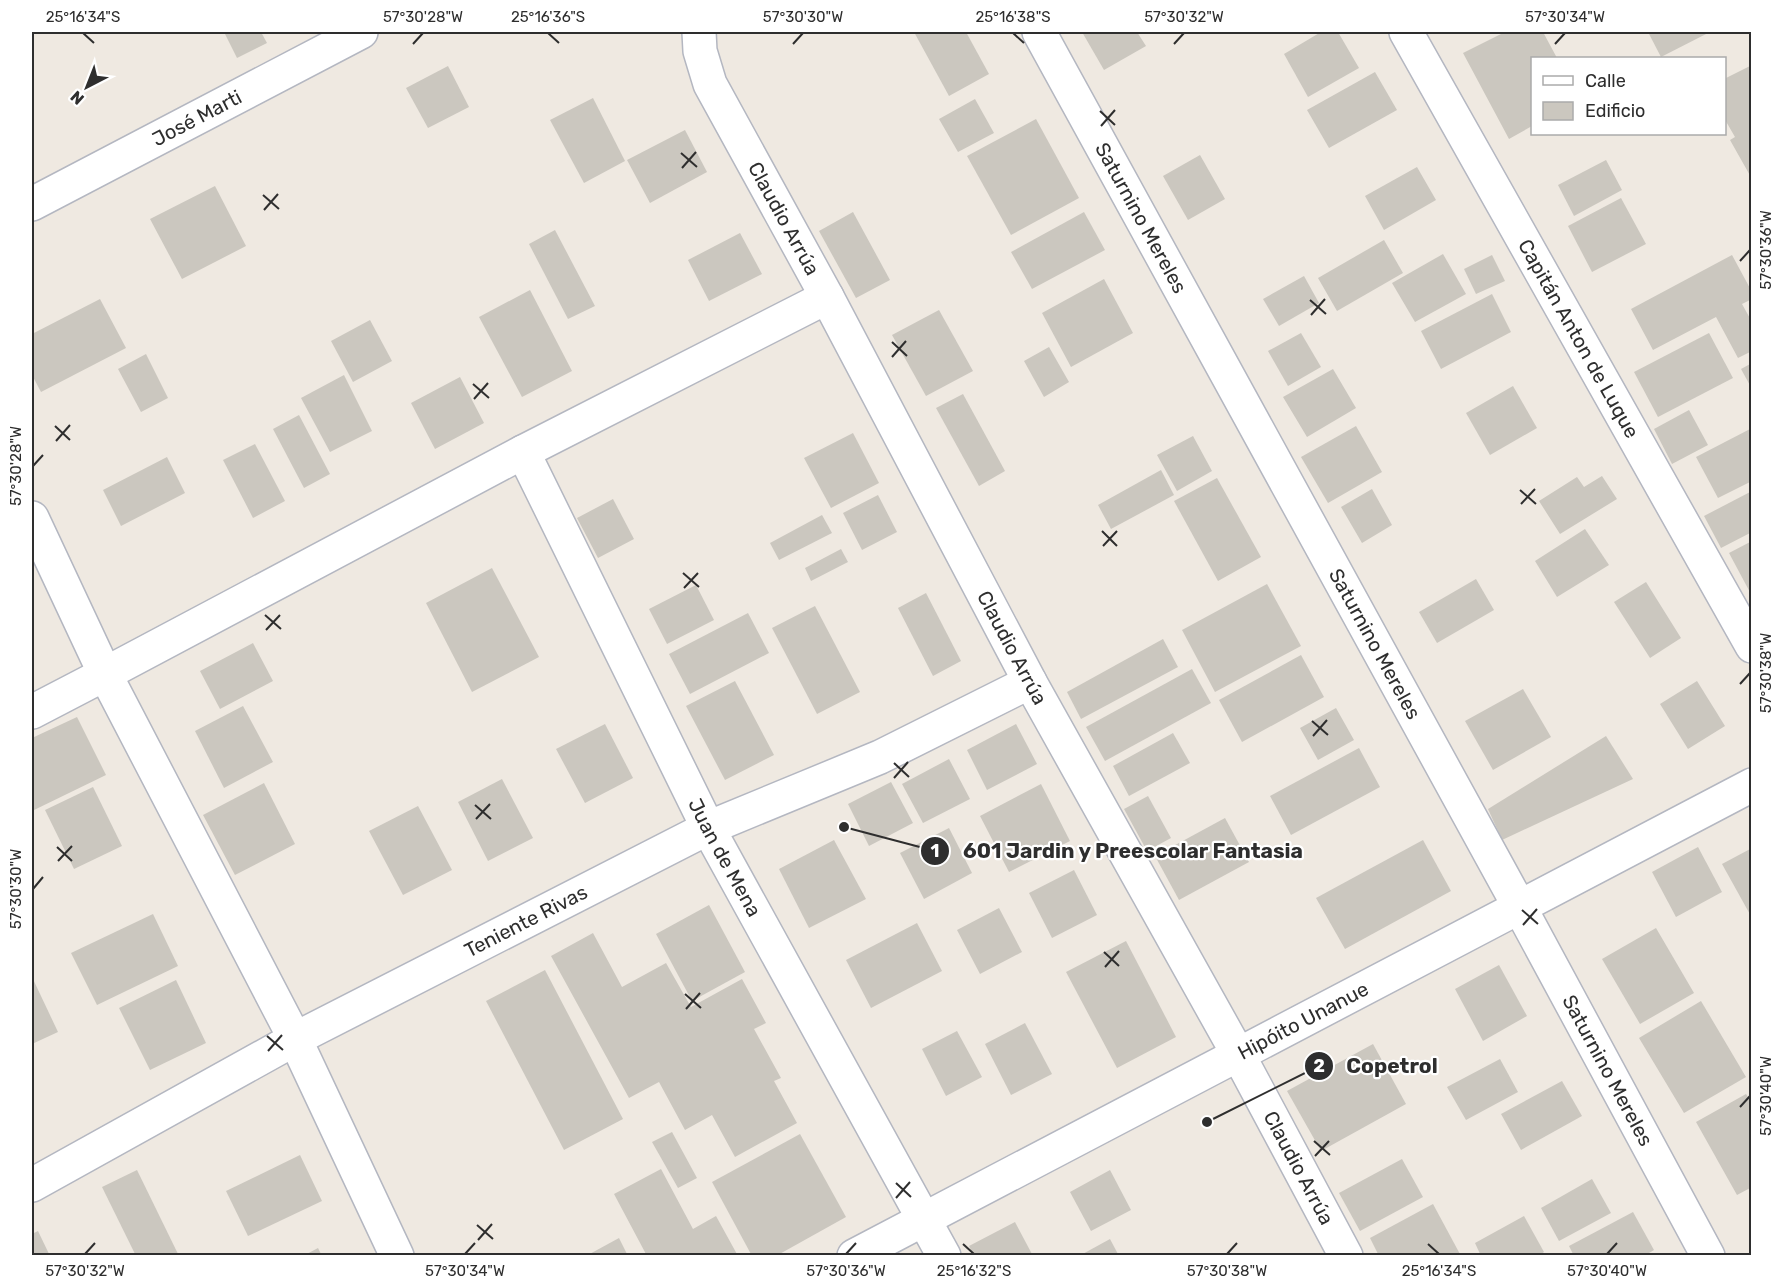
<svg xmlns="http://www.w3.org/2000/svg" width="1783" height="1287" font-family="Rubik,sans-serif">
<rect width="100%" height="100%" fill="#efe9e1"/>
<g fill="#cbc7bf">
<path d="M224,32H261L267,43L237,58Z"/>
<path d="M914,32H966L989,74L949,96Z"/>
<path d="M1082,32H1137L1146,46L1104,70Z"/>
<path d="M1321,32H1338L1359,68L1308,97L1284,54Z"/>
<path d="M1505,32H1543L1557,58H1532V126L1509,139L1463,53Z"/>
<path d="M1648,32H1710L1661,57Z"/>
<path d="M1752,65V179L1730,140L1735,137L1724,118V79Z"/>
<path d="M448,66L469,107L428,128L406,88Z"/>
<path d="M1375,72L1397,110L1329,148L1307,110Z"/>
<path d="M593,98L625,161L584,183L550,120Z"/>
<path d="M975,99L994,133L958,152L939,119Z"/>
<path d="M1036,119L1079,198L1011,235L967,156Z"/>
<path d="M685,130L707,172L650,203L627,160Z"/>
<path d="M1200,155L1225,199L1188,220L1163,176Z"/>
<path d="M1606,160L1622,190L1574,216L1558,185Z"/>
<path d="M1417,167L1436,200L1384,230L1365,196Z"/>
<path d="M215,186L246,246L182,279L150,219Z"/>
<path d="M1621,198L1646,244L1592,272L1568,226Z"/>
<path d="M853,212L890,280L856,298L819,231Z"/>
<path d="M1084,212L1105,250L1032,289L1011,252Z"/>
<path d="M555,230L595,306L568,319L529,244Z"/>
<path d="M740,233L762,274L709,301L688,260Z"/>
<path d="M1384,240L1403,273L1337,311L1318,278Z"/>
<path d="M1443,254L1466,294L1415,322L1392,283Z"/>
<path d="M1492,255L1505,281L1476,294L1464,269Z"/>
<path d="M1732,255L1752,292V299L1742,304L1752,322V351L1738,358L1716,317L1653,350L1631,309Z"/>
<path d="M1304,276L1319,303L1279,326L1263,299Z"/>
<path d="M1104,279L1133,333L1071,367L1042,313Z"/>
<path d="M530,290L572,371L522,397L479,317Z"/>
<path d="M1492,294L1511,332L1441,369L1421,331Z"/>
<path d="M100,299L126,348L41,392L32,375V334Z"/>
<path d="M939,310L973,371L926,396L892,335Z"/>
<path d="M370,320L392,361L353,382L331,341Z"/>
<path d="M1301,333L1321,367L1288,386L1268,351Z"/>
<path d="M1709,333L1733,378L1658,417L1634,372Z"/>
<path d="M1049,347L1069,382L1044,397L1024,361Z"/>
<path d="M146,354L168,398L141,412L118,369Z"/>
<path d="M1752,363V389L1741,369Z"/>
<path d="M1333,369L1356,408L1307,437L1283,397Z"/>
<path d="M344,375L372,431L330,452L301,398Z"/>
<path d="M460,377L484,423L435,449L411,403Z"/>
<path d="M1513,386L1537,428L1490,455L1466,413Z"/>
<path d="M963,394L1005,471L979,486L936,408Z"/>
<path d="M1689,410L1708,445L1672,464L1654,429Z"/>
<path d="M299,415L330,474L304,488L273,429Z"/>
<path d="M1356,426L1382,472L1328,503L1301,457Z"/>
<path d="M1752,428V481L1718,498L1696,457Z"/>
<path d="M853,433L879,483L831,508L804,458Z"/>
<path d="M1193,436L1212,471L1177,491L1157,455Z"/>
<path d="M255,444L285,501L253,518L223,460Z"/>
<path d="M167,457L185,493L121,526L103,490Z"/>
<path d="M1161,470L1174,495L1111,529L1098,505Z"/>
<path d="M1602,476L1617,499L1560,534L1539,501L1577,477L1584,487Z"/>
<path d="M1217,478L1261,557L1218,581L1174,501Z"/>
<path d="M1372,489L1392,525L1362,543L1341,507Z"/>
<path d="M1752,491V532L1721,548L1704,516Z"/>
<path d="M878,495L897,532L862,550L843,513Z"/>
<path d="M613,499L634,539L598,558L577,518Z"/>
<path d="M822,515L832,533L779,560L770,543Z"/>
<path d="M1585,529L1609,565L1557,597L1535,561Z"/>
<path d="M1752,541V596L1729,553Z"/>
<path d="M841,549L848,562L811,581L805,568Z"/>
<path d="M492,568L539,657L472,692L426,603Z"/>
<path d="M1476,579L1494,610L1437,643L1419,612Z"/>
<path d="M1646,582L1681,638L1650,658L1614,602Z"/>
<path d="M1267,584L1301,646L1215,692L1182,630Z"/>
<path d="M696,585L714,620L667,644L649,609Z"/>
<path d="M926,593L961,661L933,676L898,608Z"/>
<path d="M815,606L860,692L817,714L772,628Z"/>
<path d="M748,613L769,653L690,694L669,654Z"/>
<path d="M1163,639L1178,667L1081,719L1067,692Z"/>
<path d="M253,643L273,681L220,709L200,671Z"/>
<path d="M1301,655L1324,697L1242,742L1219,700Z"/>
<path d="M1192,669L1211,703L1105,761L1086,727Z"/>
<path d="M735,681L774,755L725,780L686,706Z"/>
<path d="M1697,681L1725,726L1688,749L1660,704Z"/>
<path d="M1523,689L1551,737L1493,770L1465,721Z"/>
<path d="M243,706L273,762L224,788L195,731Z"/>
<path d="M1336,708L1354,740L1318,760L1300,728Z"/>
<path d="M77,717L106,775L32,811V738Z"/>
<path d="M605,724L633,778L585,803L556,749Z"/>
<path d="M1016,724L1037,764L987,790L967,750Z"/>
<path d="M1173,733L1190,763L1129,796L1113,766Z"/>
<path d="M1606,736L1633,779L1502,840L1488,809Z"/>
<path d="M1359,748L1380,787L1291,835L1270,796Z"/>
<path d="M949,759L970,799L923,823L902,784Z"/>
<path d="M502,779L533,838L488,861L458,802Z"/>
<path d="M891,782L913,823L869,846L848,804Z"/>
<path d="M264,783L295,844L235,875L203,815Z"/>
<path d="M1041,784L1070,841L1009,872L980,816Z"/>
<path d="M93,787L122,846L74,869L45,810Z"/>
<path d="M1148,796L1171,838L1147,851L1124,809Z"/>
<path d="M418,806L452,870L403,895L369,831Z"/>
<path d="M1225,818L1249,862L1179,900L1155,856Z"/>
<path d="M949,828L972,873L924,899L900,853Z"/>
<path d="M834,840L866,899L809,928L779,869Z"/>
<path d="M1423,840L1451,891L1345,949L1316,898Z"/>
<path d="M1698,847L1722,892L1676,917L1652,872Z"/>
<path d="M1752,848V918L1722,864Z"/>
<path d="M1074,870L1097,915L1052,938L1029,893Z"/>
<path d="M709,905L745,972L692,1001L656,934Z"/>
<path d="M999,908L1022,952L980,974L957,930Z"/>
<path d="M153,914L178,966L97,1005L71,953Z"/>
<path d="M917,923L942,971L871,1008L846,960Z"/>
<path d="M1656,928L1694,993L1640,1024L1602,959Z"/>
<path d="M593,933L622,987L666,963L691,1007L742,979L766,1023L754,1029L781,1078L774,1081L797,1123L735,1157L712,1115L685,1130L659,1082L629,1098L551,956Z"/>
<path d="M1126,941L1176,1037L1117,1068L1066,972Z"/>
<path d="M1499,965L1527,1016L1483,1041L1455,989Z"/>
<path d="M545,970L623,1119L564,1150L486,1001Z"/>
<path d="M32,977L58,1032L32,1044Z"/>
<path d="M176,980L206,1043L150,1070L119,1008Z"/>
<path d="M1701,1001L1746,1077L1684,1113L1639,1038Z"/>
<path d="M1025,1023L1052,1074L1011,1095L985,1044Z"/>
<path d="M957,1031L982,1077L946,1096L922,1049Z"/>
<path d="M1373,1044L1406,1104L1321,1151L1287,1091Z"/>
<path d="M1500,1059L1518,1092L1466,1120L1447,1087Z"/>
<path d="M1562,1081L1582,1116L1521,1150L1501,1114Z"/>
<path d="M1746,1094L1752,1103V1187L1737,1195L1696,1122Z"/>
<path d="M672,1132L697,1178L678,1188L652,1142Z"/>
<path d="M800,1134L846,1217L776,1256H752L712,1182Z"/>
<path d="M300,1155L322,1201L248,1236L226,1191Z"/>
<path d="M1402,1159L1423,1197L1360,1231L1339,1193Z"/>
<path d="M661,1169L693,1229L716,1216L738,1256H647L614,1194Z"/>
<path d="M137,1170L179,1256H136L102,1187Z"/>
<path d="M1110,1170L1131,1210L1091,1231L1070,1192Z"/>
<path d="M1592,1179L1611,1213L1559,1241L1541,1208Z"/>
<path d="M1433,1204L1461,1256H1379L1370,1238Z"/>
<path d="M1633,1212L1654,1250L1644,1256H1574L1569,1246Z"/>
<path d="M1524,1216L1544,1252L1539,1256H1481L1475,1243Z"/>
<path d="M1015,1222L1033,1256H974L969,1246Z"/>
<path d="M38,1231L50,1256H32V1234Z"/>
<path d="M619,1238L628,1256H586Z"/>
<path d="M1110,1239L1119,1256H1079Z"/>
<path d="M318,1248L322,1256H303Z"/>
</g>
<g fill="none" stroke-linecap="round" stroke-linejoin="round">
<g stroke="#b4b7c1" stroke-width="36">
<g id="minor">
<path id="s1" d="M699,32L700,51L710,84L827,297L1030,682L1238,1054L1346,1256"/>
<path id="s2" d="M1039,32L1519,906L1708,1256"/>
<path id="s3" d="M1406,32L1752,646"/>
<path id="s4" d="M32,204L361,32"/>
<path id="s5" d="M523,452L708,828L944,1256"/>
<path d="M32,518L105,674L295,1039L397,1256"/>
<path d="M32,712L105,674L523,452L827,297"/>
<path id="s6" d="M32,1185L295,1039L708,828L880,757L1030,682"/>
<path id="s7" d="M854,1256L1752,785"/>
</g>
</g>
<use href="#minor" stroke="#fff" stroke-width="33"/>
</g>
<path fill="none" stroke="#2e2e2e" stroke-width="2" d="M83,33L94,43M548,33L559,43M1013,33L1024,43M413,44L423,33M793,44L803,33M1174,44L1184,33M1555,44L1565,33M1100,111L1115,125M1101,126L1115,110M681,153L697,167M682,168L696,152M263,195L279,209M264,210L278,194M1740,261L1750,250M1310,300L1326,314M1311,315L1325,299M892,342L907,356M892,357L906,341M473,384L489,398M474,399L488,383M55,426L70,440M56,441L70,425M33,466L43,455M1520,490L1536,504M1521,504L1535,489M1102,531L1117,546M1103,546L1117,531M683,573L699,587M684,588L698,573M265,615L281,629M266,630L280,615M1740,684L1750,673M1312,721L1328,735M1313,736L1327,720M894,763L909,777M894,778L908,762M475,805L491,819M476,819L490,804M57,847L72,861M58,861L72,846M33,889L43,877M1522,910L1538,924M1523,925L1537,909M1104,952L1119,966M1105,967L1119,951M685,994L701,1008M686,1009L700,993M267,1036L283,1050M268,1051L282,1035M1740,1107L1750,1096M1314,1141L1330,1155M1315,1156L1329,1141M896,1183L911,1197M896,1198L910,1182M477,1225L493,1239M478,1240L492,1224M963,1244L974,1254M1428,1244L1439,1254M85,1254L95,1243M465,1254L475,1243M846,1254L856,1243M1227,1254L1237,1243M1607,1254L1617,1243"/>
<g text-anchor="middle" stroke-width="4.5" stroke-linejoin="round" paint-order="stroke">
<g font-size="20" fill="#2e2e2e" stroke="#fff">
<text dy="7" stroke="none"><textPath href="#s4" startOffset="186">José Marti</textPath></text>
<text dy="7" stroke="none"><textPath href="#s2" startOffset="212">Saturnino Mereles</textPath></text>
<text dy="7" stroke="none"><textPath href="#s1" startOffset="207">Claudio Arrúa</textPath></text>
<text dy="7" stroke="none"><textPath href="#s3" startOffset="352">Capitán Anton de Luque</textPath></text>
<text dy="7" stroke="none"><textPath href="#s2" startOffset="698">Saturnino Mereles</textPath></text>
<text dy="7" stroke="none"><textPath href="#s1" startOffset="693">Claudio Arrúa</textPath></text>
<text dy="7" stroke="none"><textPath href="#s5" startOffset="453">Juan de Mena</textPath></text>
<text dy="7" stroke="none"><textPath href="#s6" startOffset="560">Teniente Rivas</textPath></text>
<text dy="7" stroke="none"><textPath href="#s7" startOffset="507">Hipóito Unanue</textPath></text>
<text dy="7" stroke="none"><textPath href="#s2" startOffset="1184">Saturnino Mereles</textPath></text>
<text dy="7" stroke="none"><textPath href="#s1" startOffset="1287">Claudio Arrúa</textPath></text>
</g>
</g>
<path fill="none" stroke="#2e2e2e" stroke-width="2" d="M844 827L935 851M1207 1122L1319 1066"/>
<g fill="#2e2e2e" stroke="#fff" stroke-width="2">
<circle cx="844" cy="827" r="6"/>
<circle cx="1207" cy="1122" r="6"/>
<circle cx="935" cy="851" r="15"/>
<circle cx="1319" cy="1066" r="15"/>
</g>
<g font-size="18" text-anchor="middle" font-weight="bold" fill="#fff">
<text x="935" y="857">1</text>
<text x="1319" y="1072">2</text>
</g>
<g font-size="21" text-anchor="middle" font-weight="bold" fill="#2e2e2e" stroke="#fff" stroke-width="4.5" stroke-linejoin="round" paint-order="stroke">
<text x="1133" y="858">601 Jardin y Preescolar Fantasia</text>
<text x="1392" y="1073">Copetrol</text>
</g>
<rect width="1783" height="1287" fill="none" stroke="#ffffff" stroke-width="66"/>
<rect x="1531" y="57" width="195" height="78" fill="#ffffff" stroke="#ababab" stroke-width="1.5"/>
<rect x="1543" y="76" width="30" height="9" fill="#ffffff" stroke="#ababab" stroke-width="1.5"/>
<text x="1585" y="87" font-size="18" fill="#2e2e2e">Calle</text>
<rect x="1543" y="102" width="30" height="18" fill="#cbc7bf" stroke="#ababab" stroke-width="1.5"/>
<text x="1585" y="117" font-size="18" fill="#2e2e2e">Edificio</text>
<g transform="translate(87 87) rotate(222)" stroke="#ffffff" stroke-width="4.5" paint-order="stroke">
<path d="M0-4.5L10 22L0 15L-10 22Z" fill="#2e2e2e"/>
<text y="-9" font-size="16" font-weight="bold" text-anchor="middle" fill="#2e2e2e">N</text>
</g>
<rect x="33" y="33" width="1717" height="1221" fill="none" stroke="#2e2e2e" stroke-width="2"/>
<g font-size="15" text-anchor="middle" fill="#2e2e2e">
<text x="83" y="22">25°16'34"S</text>
<text x="423" y="22">57°30'28"W</text>
<text x="548" y="22">25°16'36"S</text>
<text x="803" y="22">57°30'30"W</text>
<text x="1013" y="22">25°16'38"S</text>
<text x="1184" y="22">57°30'32"W</text>
<text x="1565" y="22">57°30'34"W</text>
<text transform="translate(1766 250) rotate(-90)" y="5">57°30'36"W</text>
<text transform="translate(16 466) rotate(-90)" y="5">57°30'28"W</text>
<text transform="translate(1766 673) rotate(-90)" y="5">57°30'38"W</text>
<text transform="translate(16 889) rotate(-90)" y="5">57°30'30"W</text>
<text transform="translate(1766 1096) rotate(-90)" y="5">57°30'40"W</text>
<text x="85" y="1276">57°30'32"W</text>
<text x="465" y="1276">57°30'34"W</text>
<text x="846" y="1276">57°30'36"W</text>
<text x="974" y="1276">25°16'32"S</text>
<text x="1227" y="1276">57°30'38"W</text>
<text x="1439" y="1276">25°16'34"S</text>
<text x="1607" y="1276">57°30'40"W</text>
</g>
</svg>
